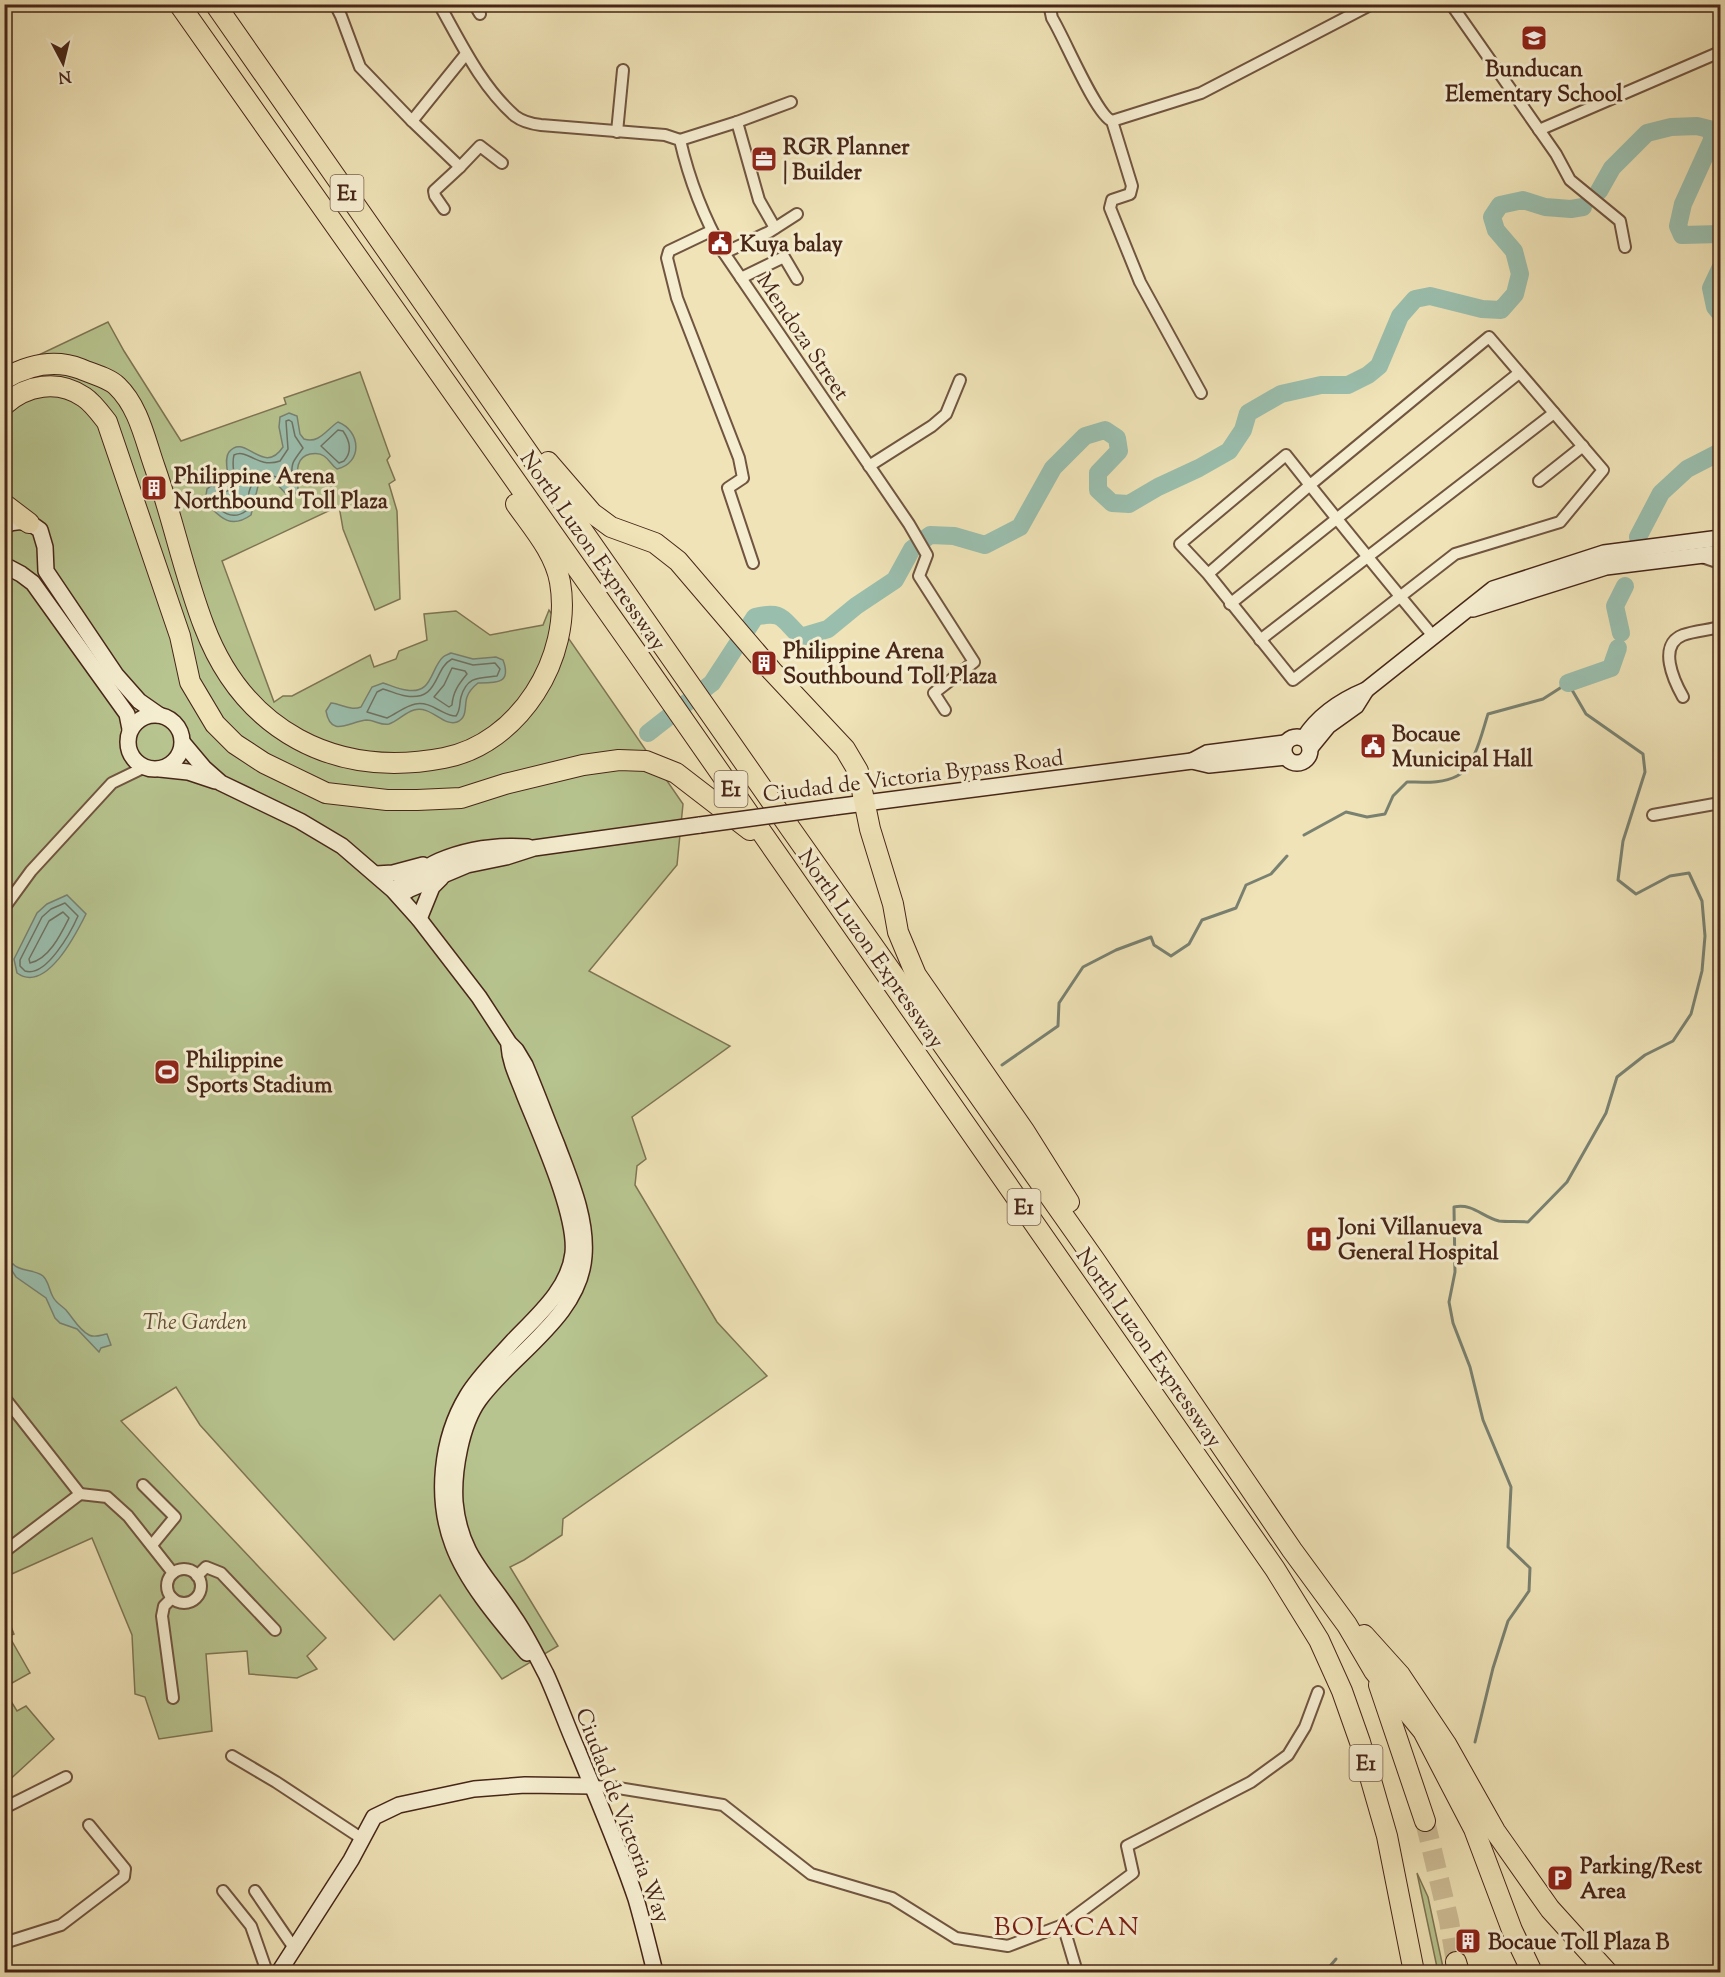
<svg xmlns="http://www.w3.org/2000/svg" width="1725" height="1977" font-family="'Sorts Mill Goudy',serif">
<rect width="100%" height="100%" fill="#efe3b7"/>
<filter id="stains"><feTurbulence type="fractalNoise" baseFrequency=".00333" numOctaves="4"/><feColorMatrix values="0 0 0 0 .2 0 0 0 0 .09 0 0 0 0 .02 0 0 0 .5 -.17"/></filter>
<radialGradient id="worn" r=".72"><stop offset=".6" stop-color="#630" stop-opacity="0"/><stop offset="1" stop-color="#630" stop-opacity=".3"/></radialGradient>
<g fill="#b7c48f" stroke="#7f7554" stroke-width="1.5">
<path d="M108,322L124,351L181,441L286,404L284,398L360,372L390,456L387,460L395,480L389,484L397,511L400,599L375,610L343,529L339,506L222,561L274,702L283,696H292L370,655L374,667L396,659L399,651L427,640L424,614L456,611L490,635L543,625L549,610L683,804L677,865L589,971L730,1046L632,1117L646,1159L637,1166L635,1185L717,1322L767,1376L563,1519L562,1535L524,1560L510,1567L558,1646L502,1679L440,1595L394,1640L200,1425L176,1387L121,1421L326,1638L307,1656L317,1669L297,1678L249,1674L247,1651L206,1654L212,1731L159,1739L145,1697L135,1694L132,1635L92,1538L5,1577V371Z"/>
<path d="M5,1612L14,1634L9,1636L30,1673L5,1687Z"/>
<path d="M4,1690L17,1711L26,1706L54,1739L5,1784Z"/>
<path d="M1417,1873L1428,1897L1444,1972H1438Z"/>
</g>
<g fill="#9abead" stroke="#798171" stroke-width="1.5">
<path d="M289,413L297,416L300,434L304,439C319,444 326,430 338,422C361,431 363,463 337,469C331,465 330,460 324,456C320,453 315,453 310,454C293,458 298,476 298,490L294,495H287L275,482L265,481L258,486L251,515C230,530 220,517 205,502L207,489L211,486L219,487L227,484C230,474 223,460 229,452C245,432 263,477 283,447L279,427L280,417Z"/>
<path d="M451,653L473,659L496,657L503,660C512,684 496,683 478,683C473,687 469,691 467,697C464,705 468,718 457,722C443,727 431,705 414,710C404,713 398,721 389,724C382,726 374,720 367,720C350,721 331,739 326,711L331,703C342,704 350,711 361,707L372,687L383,683C390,685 398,689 406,690C433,695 430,669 443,657C445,655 449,654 451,653Z"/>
<path d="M67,895L86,914C76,934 46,994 17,973L14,959L37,913L47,904Z"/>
<path d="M13,1264C20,1272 34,1269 43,1276C49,1282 49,1290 53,1297C56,1303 62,1306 66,1310C73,1318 79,1330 89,1335C94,1338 101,1335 107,1334L111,1345L101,1348L99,1352L77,1329L60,1323L55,1318L46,1298L16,1277L9,1266Z"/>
</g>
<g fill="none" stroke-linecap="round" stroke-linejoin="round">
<g stroke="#707262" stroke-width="1.5">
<path d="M289,420L292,422L295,436L303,448C289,467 293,461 291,484L287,485C274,471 255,470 249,492C248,499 249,505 246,511C232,521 219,512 213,499L215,493C246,493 229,472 234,455C248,448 257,469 280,461L288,449L286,421Z"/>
<path d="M338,430L343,431C350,441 353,451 344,461L339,463L321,446Z"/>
<path d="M452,659L473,665L495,663L500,669L497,676C479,678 467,676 461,697C459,704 461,709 456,716C448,716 444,712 437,709C415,696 405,709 387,718L367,712L377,692L383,689C391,691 398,695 406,696C440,701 433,669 452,659Z"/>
<path d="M452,668L465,671L467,674C459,684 453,691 452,705L449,707L434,697L444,685Z"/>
<path d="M65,903L78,916C71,932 46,978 25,971L20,966V960L42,917L51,909Z"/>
<path d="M63,912L69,918C61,934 49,959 30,963L29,959L49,921Z"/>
</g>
<g stroke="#798171" stroke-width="3">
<path d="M1304,835L1346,812L1367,817L1385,814L1393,796L1407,782C1423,782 1442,784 1457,776C1475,767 1482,732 1488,714L1543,699L1568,683L1586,714L1643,754L1645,772L1623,841L1618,880L1636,894L1670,876L1689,873L1702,901L1705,936L1702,971L1691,1014L1673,1041L1645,1055L1617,1077L1606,1113L1567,1182L1528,1222C1518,1221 1508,1222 1499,1221C1482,1217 1473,1203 1454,1207L1455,1272L1449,1302L1453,1323L1470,1367L1483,1420L1511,1487L1508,1547L1530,1568L1529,1591L1508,1621L1493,1668L1475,1742"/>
<path d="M1002,1065L1058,1026L1059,1003L1083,967L1116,950L1151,937L1154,945L1171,956L1189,944L1202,920L1236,908L1246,885L1271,874L1287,856"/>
<path d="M1325,1972L1336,1959"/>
</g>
<g stroke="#9abead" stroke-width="18">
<path d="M1599,191L1612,168L1647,133L1671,127L1697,126L1709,129L1713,138L1683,204L1678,226L1682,235L1720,234"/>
<path d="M1720,269L1711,288L1715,307L1720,313"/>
<path d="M1638,537L1661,493L1687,469L1720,452"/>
<path d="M1621,633L1615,606L1625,586"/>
<path d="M1568,683L1611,668L1618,648"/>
<path d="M648,733L712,683L755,617C784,610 782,620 801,637L828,629L856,606L895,580L912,549L930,535L954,536L985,545L1020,527L1053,468L1085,436L1105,430L1117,438L1119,451L1098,473V490L1112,503L1129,504L1158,487L1199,468L1229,451L1243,430L1248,413L1281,394L1321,385H1348L1368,375L1379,366L1400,316L1415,299L1430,296L1482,309L1501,310L1515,294L1520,274L1514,251L1496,230L1492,217L1500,205L1523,200L1545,207L1571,209L1583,207"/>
</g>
<path stroke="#cdbd97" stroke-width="20" stroke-dasharray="20 10" stroke-linecap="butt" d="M1425,1821L1449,1921L1456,1962"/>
<g stroke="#715540" stroke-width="14">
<g id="street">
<path d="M335,4L341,16L360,67L412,121L466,54"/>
<path d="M439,4C461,43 481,86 515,116C523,122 532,124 541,125L665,135L680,140C689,179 704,218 724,253L909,524L927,555L919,576L974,662L934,693L945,710"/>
<path d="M474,4L480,14"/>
<path d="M1049,4L1052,18C1064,37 1096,115 1112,121L1132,186L1130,194L1112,200L1110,208L1140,282L1201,393"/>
<path d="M1451,4L1556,154L1570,180L1620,221L1625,247"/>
<path d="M412,121L460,167L480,146L502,163"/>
<path d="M1112,121L1201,93L1372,4"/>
<path d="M737,122L791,102"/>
<path d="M1539,130L1720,52"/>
<path d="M617,132L623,70"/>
<path d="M680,140L737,122L759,200L775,228"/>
<path d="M444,209L435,196L434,191L460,167"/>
<path d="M711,231L669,251L667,258L677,298L739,458L743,478L728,488L753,563"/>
<path d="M724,253L769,232L797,214"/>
<path d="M741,278L784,257L797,279"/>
<path d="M869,466L932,426L946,414L960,380"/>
<path d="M1539,481L1583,446"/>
<path d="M1702,557L1720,563"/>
<path d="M1208,574L1310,485L1489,337L1603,470L1560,522L1455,554L1293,680L1208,574L1180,544L1286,455C1334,516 1383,576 1433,636"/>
<path d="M1230,604L1519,373"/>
<path d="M1260,640L1554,413"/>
<path d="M1683,697C1674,681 1657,645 1683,635C1694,631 1709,630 1720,627"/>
<path d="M1653,815L1720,803"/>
<path d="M4,908L31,871L112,783L145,767"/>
<path d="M4,1397L80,1494L4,1552"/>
<path d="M143,1485L175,1517L152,1545"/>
<path d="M80,1494L107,1497L128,1516L173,1573"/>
<circle cx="184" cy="1586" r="17"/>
<path d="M197,1576L206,1567L221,1573L275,1630"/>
<path d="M172,1598L164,1606L162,1616L173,1698"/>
<path d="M232,1756L276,1782L361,1838"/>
<path d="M592,1786L612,1787L723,1805L811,1874L892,1898L956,1938L1008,1946L1063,1925L1133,1873L1127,1846L1251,1782L1288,1755L1305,1727L1318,1692"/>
<path d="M4,1808L66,1777"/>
<path d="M223,1891L251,1926L267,1972"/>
<path d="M255,1891L294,1948"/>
<path d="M1063,1925L1077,1972"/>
<path d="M4,1943L61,1925L124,1877L125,1869L89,1825"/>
</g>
</g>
<g stroke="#472618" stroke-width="18">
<g id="secondary">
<path d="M4,526C16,519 29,521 40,530L45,547L46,571L116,675L139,701L159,715"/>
<path d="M4,565L21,574L33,583L127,714L130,729"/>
<path d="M1473,609L1606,567L1720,553"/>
<circle cx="155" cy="742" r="27"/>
<circle cx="1297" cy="750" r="13"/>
<path d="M1304,738C1318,716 1342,700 1366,690L1493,589L1604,553L1720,538"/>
<path d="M183,743L204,768L221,783L300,821L342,846L393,890L419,919L479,997L509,1043L516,1050L525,1065C536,1091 546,1118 557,1145C570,1180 587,1218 584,1256C580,1317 511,1355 479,1400C461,1425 453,1472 455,1502C460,1556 487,1575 514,1617C526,1634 536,1655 546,1674C557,1698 566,1724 577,1749C597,1798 619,1848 636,1899C643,1923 649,1948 655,1972"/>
<path d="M1310,748L1328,726L1356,706L1366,690"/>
<path d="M1192,761L1207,753L1285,743"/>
<path d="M160,769L188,772L215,781"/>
<path d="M834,807L1192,761L1209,765L1286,757"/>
<path d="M376,874L393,873L423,865"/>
<path d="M399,886C412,878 425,867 439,861C467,849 498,845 528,847"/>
<path d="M399,896L410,889L467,865L506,857L534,848L700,825"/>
<path d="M419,919L432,887L441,878"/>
<path d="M509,1046C510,1063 518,1078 524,1094C539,1132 577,1214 573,1253C569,1289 537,1316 513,1341C497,1359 479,1376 467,1396C441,1439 435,1498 453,1545C467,1583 501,1622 527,1653"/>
<path d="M279,1972L351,1860L374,1817L399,1805L474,1789L525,1785L592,1786"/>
</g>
</g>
<g stroke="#472618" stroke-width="22">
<g id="highway">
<path d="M179,4C548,523 912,1046 1275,1569L1319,1640L1342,1691L1360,1742L1387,1836L1414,1972"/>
<path d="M215,4L790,828L1094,1259L1292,1550L1347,1625L1374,1671L1423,1731L1474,1829L1512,1930L1532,1972"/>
<path d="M4,379C28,365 55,359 81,369C92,374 109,378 117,386C139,407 145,440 155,468C173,519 184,574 204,626C244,731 335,779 444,758C519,744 573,657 560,582C555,553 533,528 516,504"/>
<path d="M4,405C26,385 58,379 84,397C93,403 100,413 107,422L180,636L190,682L215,724L235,744L264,763L326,793L387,800H417L461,798L505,784L583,765L619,760L646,761L676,773L750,830"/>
<path d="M548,462L592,513L611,527L655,543L678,561L772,671L845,749L858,771L870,829L893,904L898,932L916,975L1025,1132L1069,1202"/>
<path d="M4,504L29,523"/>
<path d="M1364,1635L1400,1675L1446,1744L1495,1831L1550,1909L1607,1972"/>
<path d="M1379,1685L1425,1821"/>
<path d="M1456,1962L1459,1972"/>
</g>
</g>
<use href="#street" stroke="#f5edd0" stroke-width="10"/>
<use href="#secondary" stroke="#f5edd0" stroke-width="15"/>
<use href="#highway" stroke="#efe3b7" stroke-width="20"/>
<g stroke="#472618" stroke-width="18" stroke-linecap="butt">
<path id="secondary-bridge" d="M700,825L834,807"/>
</g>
<use href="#secondary-bridge" stroke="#f5edd0" stroke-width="15"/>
</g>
<defs>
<g id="school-square" transform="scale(1.35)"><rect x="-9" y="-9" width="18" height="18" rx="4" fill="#8f2418" stroke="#f5edd0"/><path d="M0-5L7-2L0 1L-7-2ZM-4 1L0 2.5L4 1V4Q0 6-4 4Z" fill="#fff"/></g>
<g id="office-square" transform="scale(1.35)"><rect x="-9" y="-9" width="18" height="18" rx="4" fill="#8f2418" stroke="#f5edd0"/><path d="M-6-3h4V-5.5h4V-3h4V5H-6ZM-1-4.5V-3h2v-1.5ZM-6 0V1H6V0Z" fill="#fff"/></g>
<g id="civic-square" transform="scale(1.35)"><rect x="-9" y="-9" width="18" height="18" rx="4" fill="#8f2418" stroke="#f5edd0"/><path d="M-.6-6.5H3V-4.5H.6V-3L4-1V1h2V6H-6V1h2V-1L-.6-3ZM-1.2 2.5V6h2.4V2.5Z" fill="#fff"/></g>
<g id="building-square" transform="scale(1.35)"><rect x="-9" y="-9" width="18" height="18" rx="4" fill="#8f2418" stroke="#f5edd0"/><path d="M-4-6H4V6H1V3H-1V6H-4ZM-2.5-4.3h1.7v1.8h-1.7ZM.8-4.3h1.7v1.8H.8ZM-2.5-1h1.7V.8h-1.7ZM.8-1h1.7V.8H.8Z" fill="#fff"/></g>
<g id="stadium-square" transform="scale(1.35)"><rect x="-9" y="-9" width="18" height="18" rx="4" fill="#8f2418" stroke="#f5edd0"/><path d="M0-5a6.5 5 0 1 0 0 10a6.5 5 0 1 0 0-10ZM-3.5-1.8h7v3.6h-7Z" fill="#fff"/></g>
<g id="hospital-square" transform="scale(1.35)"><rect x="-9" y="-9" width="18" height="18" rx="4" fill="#8f2418" stroke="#f5edd0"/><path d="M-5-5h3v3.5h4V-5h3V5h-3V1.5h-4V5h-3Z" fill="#fff"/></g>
<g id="parking-square" transform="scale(1.35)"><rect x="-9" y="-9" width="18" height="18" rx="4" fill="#8f2418" stroke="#f5edd0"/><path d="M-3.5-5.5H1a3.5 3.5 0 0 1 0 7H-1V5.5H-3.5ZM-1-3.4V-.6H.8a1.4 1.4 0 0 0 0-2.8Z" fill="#fff"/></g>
</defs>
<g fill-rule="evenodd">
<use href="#school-square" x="1534" y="38"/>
<use href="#office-square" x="764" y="159"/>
<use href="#civic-square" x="720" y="243"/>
<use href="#building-square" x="154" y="488"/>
<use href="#building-square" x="764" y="663"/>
<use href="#civic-square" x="1373" y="746"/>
<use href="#stadium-square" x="167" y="1072"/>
<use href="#hospital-square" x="1319" y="1239"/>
<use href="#parking-square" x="1560" y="1878"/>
<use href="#building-square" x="1468" y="1941"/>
</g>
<g text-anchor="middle" stroke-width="6" stroke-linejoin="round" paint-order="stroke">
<g fill="#f5edd0" stroke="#7b624f" stroke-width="1.5">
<rect x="330.5" y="175" width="33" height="36" rx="4.5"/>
<rect x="714.5" y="771" width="33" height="36" rx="4.5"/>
<rect x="1007.5" y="1189" width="33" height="36" rx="4.5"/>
<rect x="1349.5" y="1745" width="33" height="36" rx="4.5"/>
</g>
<g font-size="21" font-weight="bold" fill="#472618">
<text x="347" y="200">E1</text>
<text x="731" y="796">E1</text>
<text x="1024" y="1214">E1</text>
<text x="1366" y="1770">E1</text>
</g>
<g font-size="22" font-weight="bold" fill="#472618" stroke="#f5edd0" text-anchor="start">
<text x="1534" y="76" text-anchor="middle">Bunducan<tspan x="1534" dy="25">Elementary School</tspan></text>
<text x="783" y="154">RGR Planner<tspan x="783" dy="25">| Builder</tspan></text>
<text x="740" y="251">Kuya balay</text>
<text x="174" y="483">Philippine Arena<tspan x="174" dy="25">Northbound Toll Plaza</tspan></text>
<text x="783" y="658">Philippine Arena<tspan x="783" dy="25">Southbound Toll Plaza</tspan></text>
<text x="1392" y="741">Bocaue<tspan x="1392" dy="25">Municipal Hall</tspan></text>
<text x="186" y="1067">Philippine<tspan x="186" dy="25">Sports Stadium</tspan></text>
<text x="1338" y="1234">Joni Villanueva<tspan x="1338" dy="25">General Hospital</tspan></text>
<text x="1580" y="1873">Parking/Rest<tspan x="1580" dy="25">Area</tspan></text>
<text x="1488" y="1949">Bocaue Toll Plaza B</text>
</g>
<g font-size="22" fill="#472618" stroke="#f5edd0">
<text transform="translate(804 336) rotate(56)" y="8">Mendoza Street</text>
<text transform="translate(594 550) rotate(55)" y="8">North Luzon Expressway</text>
<text transform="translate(913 775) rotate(-7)" y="8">Ciudad de Victoria Bypass Road</text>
<text transform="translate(872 948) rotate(55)" y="8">North Luzon Expressway</text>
<text transform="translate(1150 1347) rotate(55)" y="8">North Luzon Expressway</text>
<text transform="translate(624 1815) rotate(69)" y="8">Ciudad de Victoria Way</text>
</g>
<g font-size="22" font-style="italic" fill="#634e36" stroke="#f5edd0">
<text x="195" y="1329">The Garden</text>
</g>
<g font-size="26" letter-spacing="1.5" fill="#7a1f14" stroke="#f5edd0">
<text x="1067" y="1935">BOLACAN</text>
</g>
</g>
<rect width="1725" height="1977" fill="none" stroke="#efe3b7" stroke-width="24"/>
<rect x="6" y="6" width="1713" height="1965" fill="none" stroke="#472618" stroke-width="3"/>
<rect x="12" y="12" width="1701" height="1953" fill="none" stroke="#472618" stroke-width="1.5"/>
<g transform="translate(63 63) rotate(173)" stroke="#f5edd0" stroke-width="4.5" paint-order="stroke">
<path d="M0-4.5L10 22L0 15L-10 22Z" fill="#472618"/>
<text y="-9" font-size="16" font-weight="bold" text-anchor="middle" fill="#472618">N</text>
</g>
<rect width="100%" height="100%" filter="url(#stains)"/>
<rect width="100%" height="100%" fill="url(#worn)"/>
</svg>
